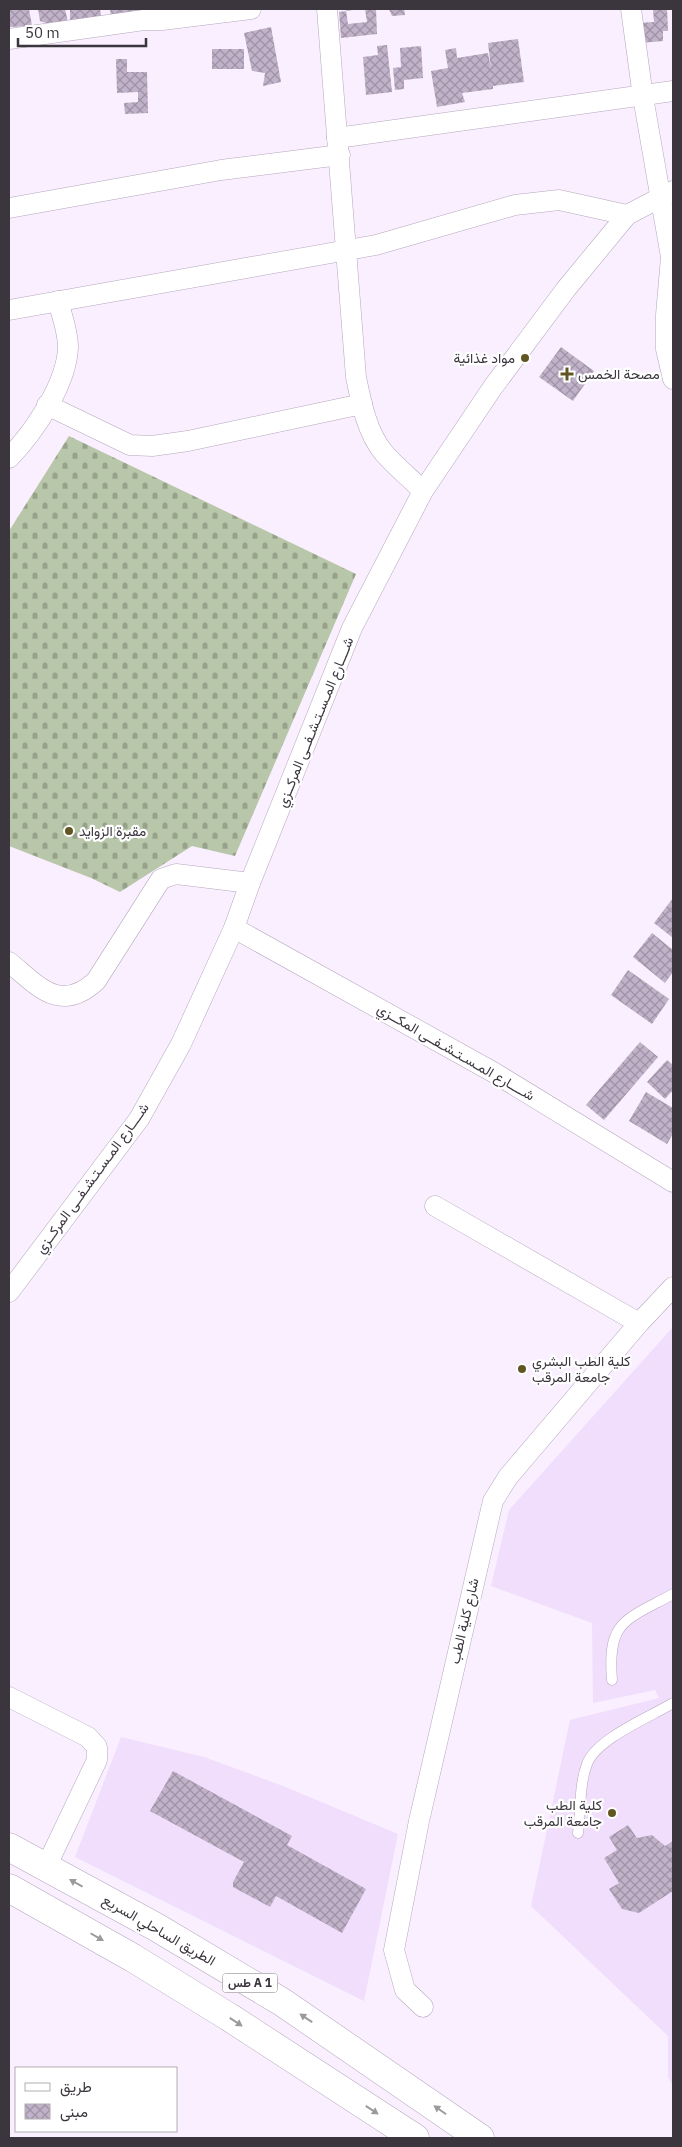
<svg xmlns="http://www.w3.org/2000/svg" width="682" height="2147" font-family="'IBM Plex Sans',Vazirmatn,sans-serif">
<defs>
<pattern id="cemetery-stones" width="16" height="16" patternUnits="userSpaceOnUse" patternTransform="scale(1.25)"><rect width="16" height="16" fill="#b8c6a9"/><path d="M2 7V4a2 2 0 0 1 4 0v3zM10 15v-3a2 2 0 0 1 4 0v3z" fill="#97a28b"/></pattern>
<pattern id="building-cross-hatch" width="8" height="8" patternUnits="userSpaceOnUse" patternTransform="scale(1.25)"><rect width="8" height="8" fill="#c1b2c9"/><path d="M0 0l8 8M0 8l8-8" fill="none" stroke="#9e92a5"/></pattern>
</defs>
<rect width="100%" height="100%" fill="#f9effe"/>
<g fill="#f1defc">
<path d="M673,1327V2086L668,2077V2036L531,1906L570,1720L659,1698L655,1690L593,1703L592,1623L491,1586L509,1510Z"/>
<path d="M121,1737L204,1757L283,1786L398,1834L364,2001L75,1857Z"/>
</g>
<path fill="url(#cemetery-stones)" d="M69,436L356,574L235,856L192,846L120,892L91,878L9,846V531Z"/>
<g fill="url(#building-cross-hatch)">
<path d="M9,9H29L32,26L9,27Z"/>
<path d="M38,9H65L70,31L40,21Z"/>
<path d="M70,9H100L103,27L70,31Z"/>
<path d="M110,9H142L144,20L112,24Z"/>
<path d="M346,9H359L346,11L348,24L367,22L365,9H376L377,34L341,38L339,12L346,11Z"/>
<path d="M389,9H404L405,15L392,16Z"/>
<path d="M653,9H667L668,31H663V41L640,43L638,23L654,22Z"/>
<path d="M271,27L281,82L263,86L265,73L252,71L244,33Z"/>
<path d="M518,39L524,82L493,86V89L462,93L465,102L437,107L431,71L448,68L445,50L456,48L457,58L488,53L491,69L488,43Z"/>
<path d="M387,45L392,92L366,95L363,57L378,55L377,46Z"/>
<path d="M421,46L423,78L404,80V89L395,90L393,68L401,67L400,48Z"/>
<rect x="212" y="49" width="32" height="20"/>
<path d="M116,59H127V72H147L148,113L125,114L124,103L138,102V92L117,93Z"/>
<path d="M561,347L594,371L573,401L539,377Z"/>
<path d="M673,898V938L654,923Z"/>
<path d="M652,933L673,950V972L665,983L633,957Z"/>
<path d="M628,970L669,999L652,1024L611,995Z"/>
<path d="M640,1042L658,1057L604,1120L586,1105Z"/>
<path d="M667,1060L673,1065V1090L665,1099L647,1082Z"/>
<path d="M646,1092L673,1108V1134L667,1144L629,1121Z"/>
<path d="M173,1771L292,1836L287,1845L366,1889L342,1933L276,1896L270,1907L233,1887V1882L244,1862L150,1811Z"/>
<path d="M628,1825L637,1838L652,1835L665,1846L673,1841V1891L639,1913L622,1909L609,1889L619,1883L604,1858L617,1850L609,1837Z"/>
</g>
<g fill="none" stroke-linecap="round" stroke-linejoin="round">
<g stroke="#b5a7bd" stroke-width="11">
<g id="service">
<path d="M612,1680C607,1620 626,1620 673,1594"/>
<path d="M578,1833C581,1811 579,1785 587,1764C596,1739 650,1717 673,1703"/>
</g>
</g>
<g stroke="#b5a7bd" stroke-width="21">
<g id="minor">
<path d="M327,9L356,377C361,402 367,433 384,453C395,466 410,478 423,491"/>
<path d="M631,9L643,97L671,257L666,315V349L673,379"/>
<path d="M9,39L144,20H162L251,9"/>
<path d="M337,138L673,91"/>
<path d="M9,208L221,170L340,155"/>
<path d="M9,310L376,245L515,205L559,200L627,215"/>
<path d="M47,405L130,445L152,446L188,441L362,404"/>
<path d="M9,458C34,432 67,384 68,347C68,332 62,316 58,301"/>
<path d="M234,928L493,1072L673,1182"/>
<path d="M9,962C38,986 60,1014 96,981L161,879L176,874L250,883"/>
<path d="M435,1206L639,1323"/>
<path d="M9,1292L139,1119L181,1044L234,928L250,883L352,628L423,491L493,387L566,289L627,215L673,191"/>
<path d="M9,1697L88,1737L97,1747V1760L46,1867"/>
<path d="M423,2007L405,1990L394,1950L419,1821L493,1501L508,1477L639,1323L673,1287"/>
</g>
</g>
<g stroke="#b5a7bd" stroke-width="29">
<g id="trunk">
<path d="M9,1847L156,1927L282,2002L480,2138"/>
<path d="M9,1888L133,1958L229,2017L415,2138"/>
</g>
</g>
<use href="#service" stroke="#fff" stroke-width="10"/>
<use href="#minor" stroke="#fff" stroke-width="20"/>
<use href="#trunk" stroke="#fff" stroke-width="28"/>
</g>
<defs><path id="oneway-solid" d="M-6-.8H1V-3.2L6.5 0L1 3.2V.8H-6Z" transform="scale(1.25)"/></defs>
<g fill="#9d9a9e">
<use href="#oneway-solid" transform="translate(76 1883) rotate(-151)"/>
<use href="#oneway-solid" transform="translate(97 1937) rotate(30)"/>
<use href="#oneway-solid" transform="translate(306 2018) rotate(-146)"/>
<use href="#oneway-solid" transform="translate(236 2022) rotate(33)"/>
<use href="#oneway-solid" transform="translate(372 2110) rotate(33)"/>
<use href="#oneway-solid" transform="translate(440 2110) rotate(-145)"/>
</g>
<g fill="#615623" stroke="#fff" stroke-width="2">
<circle cx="525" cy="358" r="5"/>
<path d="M564.5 366.5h5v5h5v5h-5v5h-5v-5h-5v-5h5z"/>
<circle cx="69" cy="831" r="5"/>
<circle cx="522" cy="1369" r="5"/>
<circle cx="612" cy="1813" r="5"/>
</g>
<g text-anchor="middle" stroke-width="4.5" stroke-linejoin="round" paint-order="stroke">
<rect fill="#fff" stroke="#767278" stroke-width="1" x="222.5" y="1973.5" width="55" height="19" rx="4"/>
<g font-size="12" font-weight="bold" fill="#3b353e">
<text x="250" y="1987">طس A 1</text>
</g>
<g font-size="14" fill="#3b353e" stroke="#fff" text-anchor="start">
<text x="515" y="363" text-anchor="end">مواد غذائية</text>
<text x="578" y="379">مصحة الخمس</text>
<text x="79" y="836">مقبرة الزوايد</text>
<text x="532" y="1366">كلية الطب البشري<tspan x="532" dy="16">جامعة المرقب</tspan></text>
<text x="602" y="1810" text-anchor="end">كلية الطب<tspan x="602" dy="16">جامعة المرقب</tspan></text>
</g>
<g font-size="14" fill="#3b353e" stroke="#fff">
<text transform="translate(315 722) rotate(-68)" y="5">شــــارع المـسـتـشـفــى المركــزي</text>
<text transform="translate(456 1052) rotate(30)" y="5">شــــارع المـسـتـشـفــى المكــزي</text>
<text transform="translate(92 1178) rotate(-54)" y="5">شــــارع المـسـتـشـفــى المركــزي</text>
<text transform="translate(464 1621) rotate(-77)" y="5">شارع كلية الطب</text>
<text transform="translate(159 1930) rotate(30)" y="5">الطريق الساحلي السريع</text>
</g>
</g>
<rect width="682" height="2147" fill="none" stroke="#3b353e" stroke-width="20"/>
<rect x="15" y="2067" width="162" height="65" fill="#ffffff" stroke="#b1aeb2"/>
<rect x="25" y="2083" width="25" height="8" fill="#ffffff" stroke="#b1aeb2"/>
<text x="60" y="2092" font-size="15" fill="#3b353e">طريق</text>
<rect x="25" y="2104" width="25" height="15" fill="url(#building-cross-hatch)" stroke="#b1aeb2"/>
<text x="60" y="2117" font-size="15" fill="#3b353e">مبنى</text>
<path d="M18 38v8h128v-8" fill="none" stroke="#3b353e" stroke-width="2.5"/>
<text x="25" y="38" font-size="15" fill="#3b353e" stroke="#ffffff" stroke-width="4" paint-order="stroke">50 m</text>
</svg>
